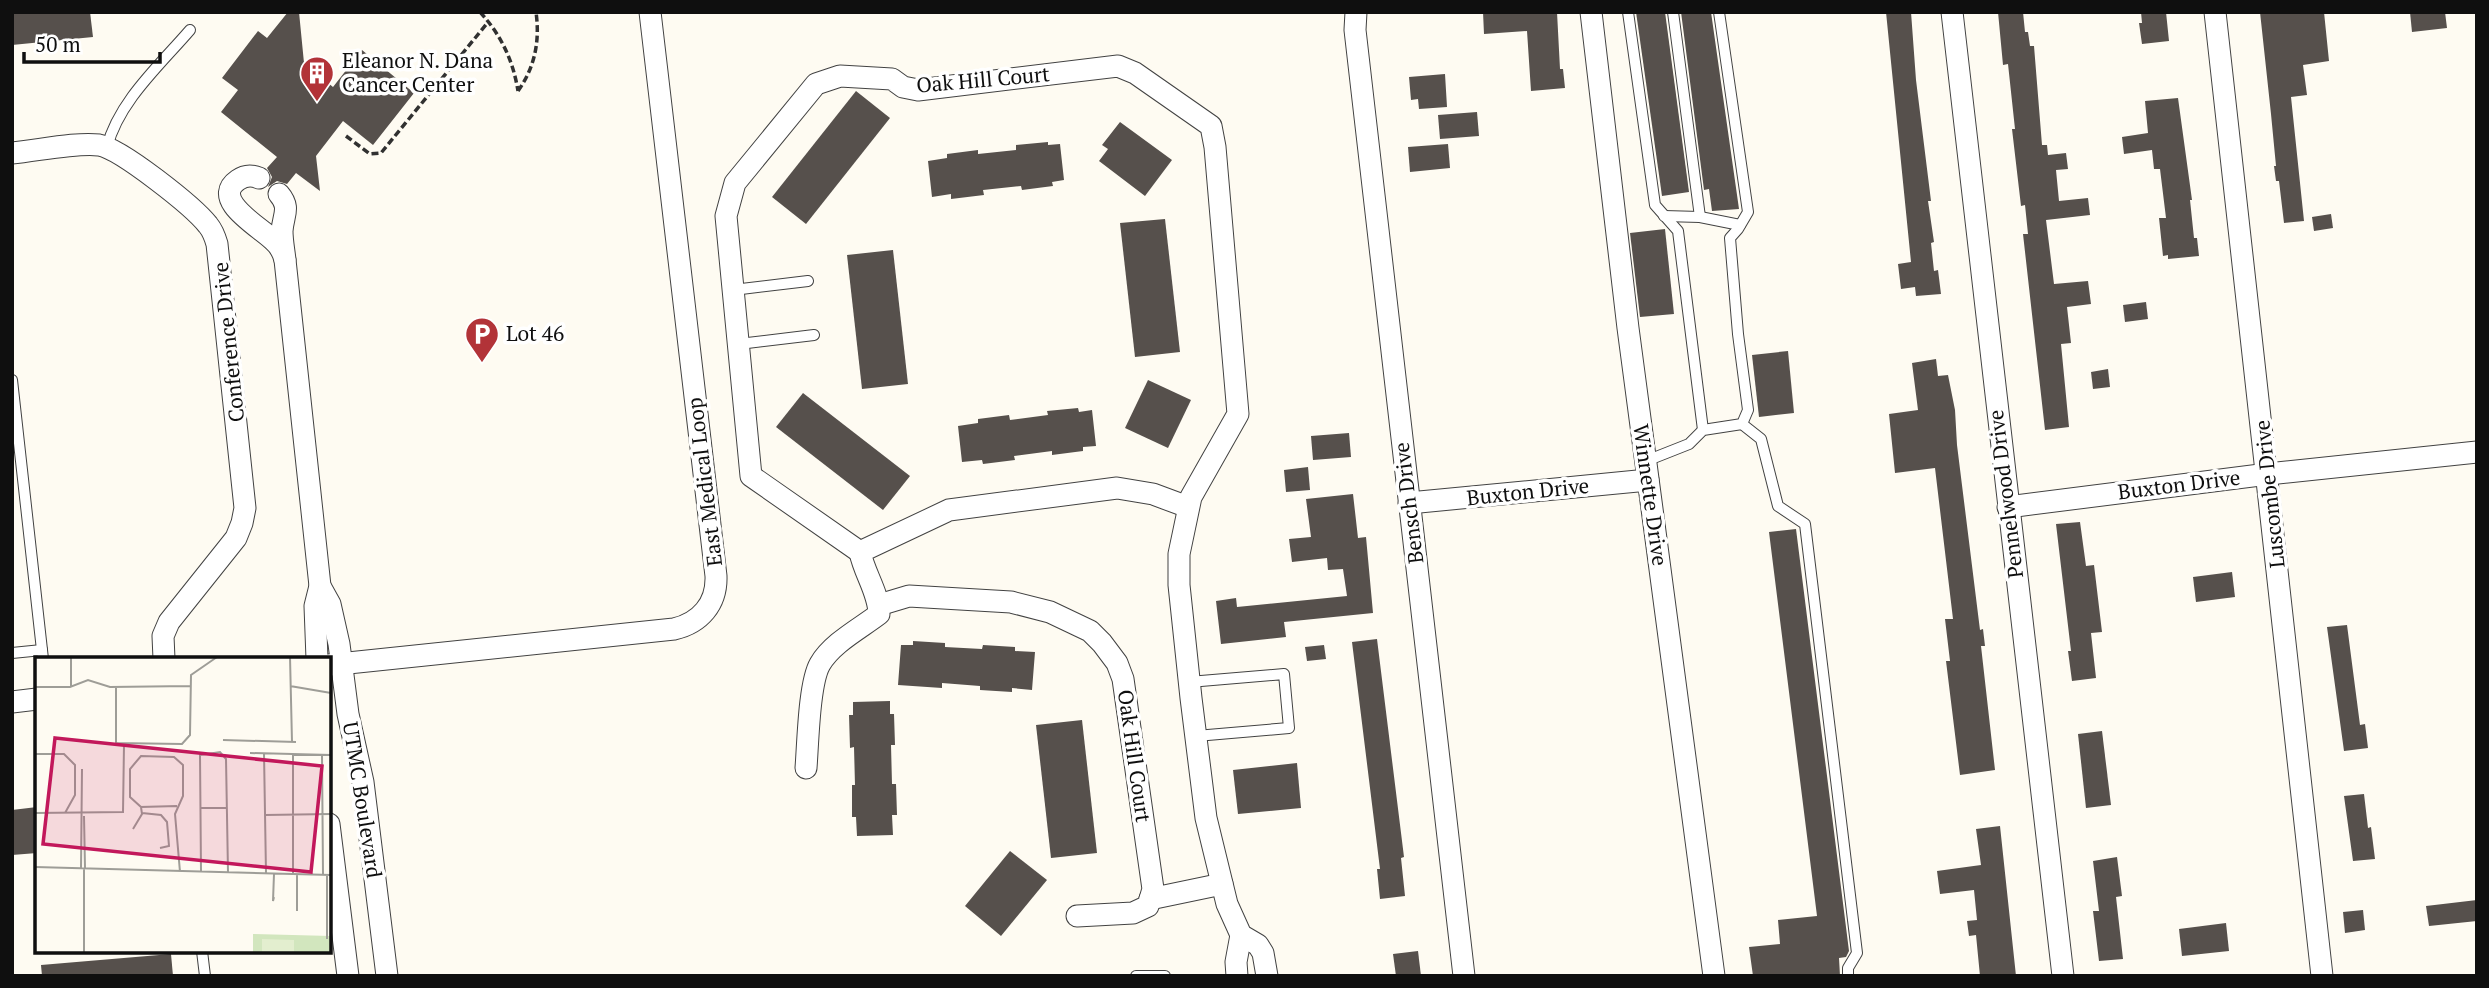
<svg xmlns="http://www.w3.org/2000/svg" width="2489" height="988" font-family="'PT Serif',serif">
<rect width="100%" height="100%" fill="#fefbf2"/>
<g fill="#56504c">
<path d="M12,12H90L93,37L12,45Z"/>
<path d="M288,12H299L304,63L333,87L362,50L414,93L373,145L343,121L316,156L320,191L296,173L287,184L277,181L268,187L272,177L267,168L277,157L221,112L238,90L222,78L258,31L267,38Z"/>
<path d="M1483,12H1557L1560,69H1563L1565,88L1531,91L1527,31L1484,34Z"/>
<path d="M1636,12H1665L1689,192L1662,196Z"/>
<path d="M1681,12H1711L1739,209L1712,211L1709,189L1704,190Z"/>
<path d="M1886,12H1911L1916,80L1931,201H1928L1934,242L1931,243L1934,271L1938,270L1941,294L1916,296L1915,287L1901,289L1898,264L1911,262Z"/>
<path d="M1998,12H2023L2025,32H2028L2030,46H2034L2042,145H2047L2048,155L2066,153L2068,169L2056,170L2059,201L2088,198L2090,215L2046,220L2054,284L2088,281L2091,304L2067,307L2071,343L2061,344L2069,427L2045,430L2023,234H2028L2025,205L2021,206L2012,129H2015L2008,64L2003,65Z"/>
<path d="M2141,12H2166L2169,41L2142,44L2139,23H2142Z"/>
<path d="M2260,12H2324L2329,61L2303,65L2307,95L2291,97L2304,221L2284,223L2279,181H2276L2274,166H2276L2271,114Z"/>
<path d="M2410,12H2445L2447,28L2412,32Z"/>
<path d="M1445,74L1447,107L1419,109L1418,99L1411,100L1409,77Z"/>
<path d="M856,91L890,118L806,224L772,197Z"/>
<path d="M2178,98L2192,200H2190L2194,238H2197L2199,256L2168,259V255L2163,256L2159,218H2166L2160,169H2154L2152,150L2124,154L2122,137L2148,133L2145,101Z"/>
<path d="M1477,112L1479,136L1440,139L1438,115Z"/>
<path d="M1120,122L1172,160L1145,196L1099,161L1108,149L1102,145Z"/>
<path d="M1048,142V145L1060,144L1064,180L1052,182L1053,186L1022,190L1021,186L983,190L984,195L951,199V194L932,197L928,161L947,158V154L978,150V154L1016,150V145Z"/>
<path d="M1448,144L1450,168L1410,172L1408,147Z"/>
<path d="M2331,214L2333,228L2314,231L2312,217Z"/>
<path d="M1165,219L1180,352L1135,357L1120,223Z"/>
<path d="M1665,229L1674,314L1640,317L1630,233Z"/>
<path d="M893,250L908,384L862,389L847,255Z"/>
<path d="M2146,302L2148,319L2125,322L2123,305Z"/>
<path d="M1788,351L1794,413L1759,417L1752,355Z"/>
<path d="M1936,359L1938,376L1948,375L1955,410L1957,445L1980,630L1983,629L1985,646H1981L1995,770L1960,775L1946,661H1950L1945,619H1953L1935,468L1895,473L1889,414L1918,410L1912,363Z"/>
<path d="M2108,369L2110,387L2093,389L2091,372Z"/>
<path d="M1148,380L1191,400L1168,448L1125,428Z"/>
<path d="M803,393L910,476L883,510L776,427Z"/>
<path d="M1078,408L1079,412L1092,410L1096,446L1083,447V451L1052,455V451L1014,456L1015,460L983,464L982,460L962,462L958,426L978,423V419L1009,415L1010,420L1048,415L1047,411Z"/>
<path d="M1349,433L1351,457L1313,460L1311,436Z"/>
<path d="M1308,467L1310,490L1286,492L1284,470Z"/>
<path d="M1353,494L1358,538L1366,537L1373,613L1284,622L1286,637L1221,644L1216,601L1236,598L1237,607L1347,596L1343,569L1328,570L1327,558L1292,562L1289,539L1311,537L1306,499Z"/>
<path d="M2080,522L2086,566L2094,565L2102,632L2091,633L2096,678L2072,681L2068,651H2071L2056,524Z"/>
<path d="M1796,529L1849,951L1846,957L1839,958L1840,976H1753L1749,947L1780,944L1778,920L1817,916L1769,532Z"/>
<path d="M2232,572L2235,597L2196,602L2193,577Z"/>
<path d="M2347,625L2360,725L2365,724L2368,748L2344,751L2327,627Z"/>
<path d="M1377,639L1404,857L1401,858L1405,896L1380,899L1377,869H1380L1352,642Z"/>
<path d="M913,641L945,643V647L982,649L983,645L1015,647V651L1035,652L1032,690L1012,688V692L980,690V686L942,683V688L898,685L901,645H913Z"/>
<path d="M1324,645L1326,659L1307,661L1305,647Z"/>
<path d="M890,701V714H894L895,745H891L892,784H896L897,815H892L893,835L857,836L856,817H852V785H855L854,747L850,748L849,715H853V702Z"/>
<path d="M1082,720L1097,853L1051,858L1036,725Z"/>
<path d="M2102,731L2111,805L2086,808L2078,734Z"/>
<path d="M1297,763L1301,808L1238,814L1233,770Z"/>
<path d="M2364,794L2368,828L2371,827L2375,859L2353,861L2344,796Z"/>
<path d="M37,807V853L12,855V810Z"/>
<path d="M2000,826L2016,976H1980L1976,935L1969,936L1967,921L1977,920L1974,890L1940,894L1937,871L1981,865L1976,829Z"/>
<path d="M1010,851L1047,880L1001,936L965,906Z"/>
<path d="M2117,857L2122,896L2116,897L2123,959L2099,961L2093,911H2099L2093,861Z"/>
<path d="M2477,900V921L2429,926L2426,906Z"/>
<path d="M2363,910L2365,930L2345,933L2343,912Z"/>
<path d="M2226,923L2229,951L2182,956L2179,929Z"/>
<path d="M1418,951L1421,976H1396L1393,954Z"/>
<path d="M171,954L173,976H42L41,965Z"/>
</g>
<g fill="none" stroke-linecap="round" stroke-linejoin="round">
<g stroke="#424242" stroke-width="12">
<g id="lane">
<path d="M1628,12L1655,205L1678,231L1703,430"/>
<path d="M1673,12L1700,217"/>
<path d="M107,147C119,101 160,65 190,30"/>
<path d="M1664,216L1700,217L1740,225"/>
<path d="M733,290L808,281"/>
<path d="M739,344L814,335"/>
<path d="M12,380L43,659"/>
<path d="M1742,424L1761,439L1778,506L1805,524L1857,953L1848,968V976"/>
<path d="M1646,461L1689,444L1703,430L1742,424L1748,410L1738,334L1730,238L1738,229L1748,212L1719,12"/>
<path d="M12,653L42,650"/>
<path d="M1189,682L1284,674L1289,728L1196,736"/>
<path d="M202,951L205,976"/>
<path d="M1136,976H1165"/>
</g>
</g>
<g stroke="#424242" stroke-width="23">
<g id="street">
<path d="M1356,12L1355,30L1464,976"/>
<path d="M1591,12L1628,328L1714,976"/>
<path d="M1952,12L2063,976"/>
<path d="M2215,12L2322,976"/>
<path d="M12,153C36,151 76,142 99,145C121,149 193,206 208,225C213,231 215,237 217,244L245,508L242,523L236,538L169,622L163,636L164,659"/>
<path d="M259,178C252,175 245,175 238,180C209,200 262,228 274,241C280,246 283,252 285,260C284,250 282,241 282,231C283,215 291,208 279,194"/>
<path d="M285,260L320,586L315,606L317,659"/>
<path d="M1409,503L1648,480"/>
<path d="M2008,507L2268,474L2477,452"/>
<path d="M860,552L751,476L726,216L735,183L816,84L840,76L892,79L903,87L918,90L1118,66L1135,73L1211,126L1215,147L1238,414L1191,497L1179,554V585L1191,698L1206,818L1227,904L1241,935L1258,945L1263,953L1267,976"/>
<path d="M320,586L330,604L339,644L348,714L363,782L387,976"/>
<path d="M879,605L909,596L1011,602L1050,612L1090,631L1102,643L1117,663L1123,679L1153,889L1148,906L1133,913L1077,916"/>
<path d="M329,665L674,629C700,623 717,604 716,576L650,12"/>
<path d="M12,702L37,699"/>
<path d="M806,768C808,743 809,683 820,664C832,643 861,628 879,614C879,593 864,573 860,552L949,510L1117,488L1153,494L1188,507"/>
<path d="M329,824L348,976"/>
<path d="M1150,899L1222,884"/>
<path d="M1237,976L1236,962L1241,935"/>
</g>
</g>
<g stroke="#313131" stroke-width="3.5" stroke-dasharray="7 3.5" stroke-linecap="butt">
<path d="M480,12C501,35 513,60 518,91"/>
<path d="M518,91C535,67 540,41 536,12"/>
<path d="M346,136L370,154L381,153L489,21"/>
</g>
<use href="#lane" stroke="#fff" stroke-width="10"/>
<use href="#street" stroke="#fff" stroke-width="21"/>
</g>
<defs>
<g id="building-pin" transform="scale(1.75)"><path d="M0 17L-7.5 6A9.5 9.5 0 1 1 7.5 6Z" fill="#b23338" stroke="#fff"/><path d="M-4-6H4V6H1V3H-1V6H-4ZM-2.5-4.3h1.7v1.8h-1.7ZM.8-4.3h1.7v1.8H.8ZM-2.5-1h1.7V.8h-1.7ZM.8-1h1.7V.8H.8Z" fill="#fff"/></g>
<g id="parking-pin" transform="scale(1.75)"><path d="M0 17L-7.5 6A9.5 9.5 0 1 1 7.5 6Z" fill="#b23338" stroke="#fff"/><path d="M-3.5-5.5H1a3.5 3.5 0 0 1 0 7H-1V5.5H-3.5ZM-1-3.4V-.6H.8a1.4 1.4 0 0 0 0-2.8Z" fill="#fff"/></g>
</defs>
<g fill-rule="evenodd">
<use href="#building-pin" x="317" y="73"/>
<use href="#parking-pin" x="482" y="334"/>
</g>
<g text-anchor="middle" stroke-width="7" stroke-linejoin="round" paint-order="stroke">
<g font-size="21" fill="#0f0f0f" stroke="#fff" text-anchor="start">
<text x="342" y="68">Eleanor N. Dana<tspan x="342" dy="24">Cancer Center</tspan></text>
<text x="506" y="341">Lot 46</text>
</g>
<g font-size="21" fill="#0f0f0f" stroke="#fff">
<text transform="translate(983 80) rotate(-5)" y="7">Oak Hill Court</text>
<text transform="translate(229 342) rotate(-96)" y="7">Conference Drive</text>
<text transform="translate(705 482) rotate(-97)" y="7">East Medical Loop</text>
<text transform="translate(2179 485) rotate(-7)" y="7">Buxton Drive</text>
<text transform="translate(1528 492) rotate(-6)" y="7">Buxton Drive</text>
<text transform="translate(2006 494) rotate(-97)" y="7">Pennelwood Drive</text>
<text transform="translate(2270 494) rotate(-96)" y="7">Luscombe Drive</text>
<text transform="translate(1650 495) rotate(82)" y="7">Winnette Drive</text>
<text transform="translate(1409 503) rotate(-97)" y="7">Bensch Drive</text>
<text transform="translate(1134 756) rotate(82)" y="7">Oak Hill Court</text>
<text transform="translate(362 800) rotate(81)" y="7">UTMC Boulevard</text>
</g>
</g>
<g transform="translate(35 657)">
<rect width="296" height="296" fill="#fefbf2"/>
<path d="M218,277L296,279V295H218Z" fill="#d2e6be"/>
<path d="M227,282L259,283V295H227Z" fill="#e3eecf"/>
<path fill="none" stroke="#9e9d97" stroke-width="2" d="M36,0V30M255,0L257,85M255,29L296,36M0,30H35L53,23L75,30L155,29M81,30V86L147,87L155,78L156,18L182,0M188,83L261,85M215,96L296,98M229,96L231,216M0,97H29L40,108V138L30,156M258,97V216M287,98L288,217M106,150L95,140V112L106,99L139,100L148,108V139L140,157L145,215M165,151H191M0,156L88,155L89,88M107,156L126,158L132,165L134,189L125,191M230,158L296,157M49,159L50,211M98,172L107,157L106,150L142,149M0,210L296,218M46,211L47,112M49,212V295M166,214L165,98L185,95L191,102L193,215M292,218V282M239,240L238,244L239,217M262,254V217"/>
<path fill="#c2185b" fill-opacity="0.15" stroke="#c2185b" stroke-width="3.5" d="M20,81L287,109L276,215L8,187Z"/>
<rect width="296" height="296" fill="none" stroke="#0f0f0f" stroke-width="3.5"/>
</g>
<rect width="2489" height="988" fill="none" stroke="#0f0f0f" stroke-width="28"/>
<path d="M24 52v10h136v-10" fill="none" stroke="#0f0f0f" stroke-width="3.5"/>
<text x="35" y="52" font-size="21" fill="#0f0f0f" stroke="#ffffff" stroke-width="5" paint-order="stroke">50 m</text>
</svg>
